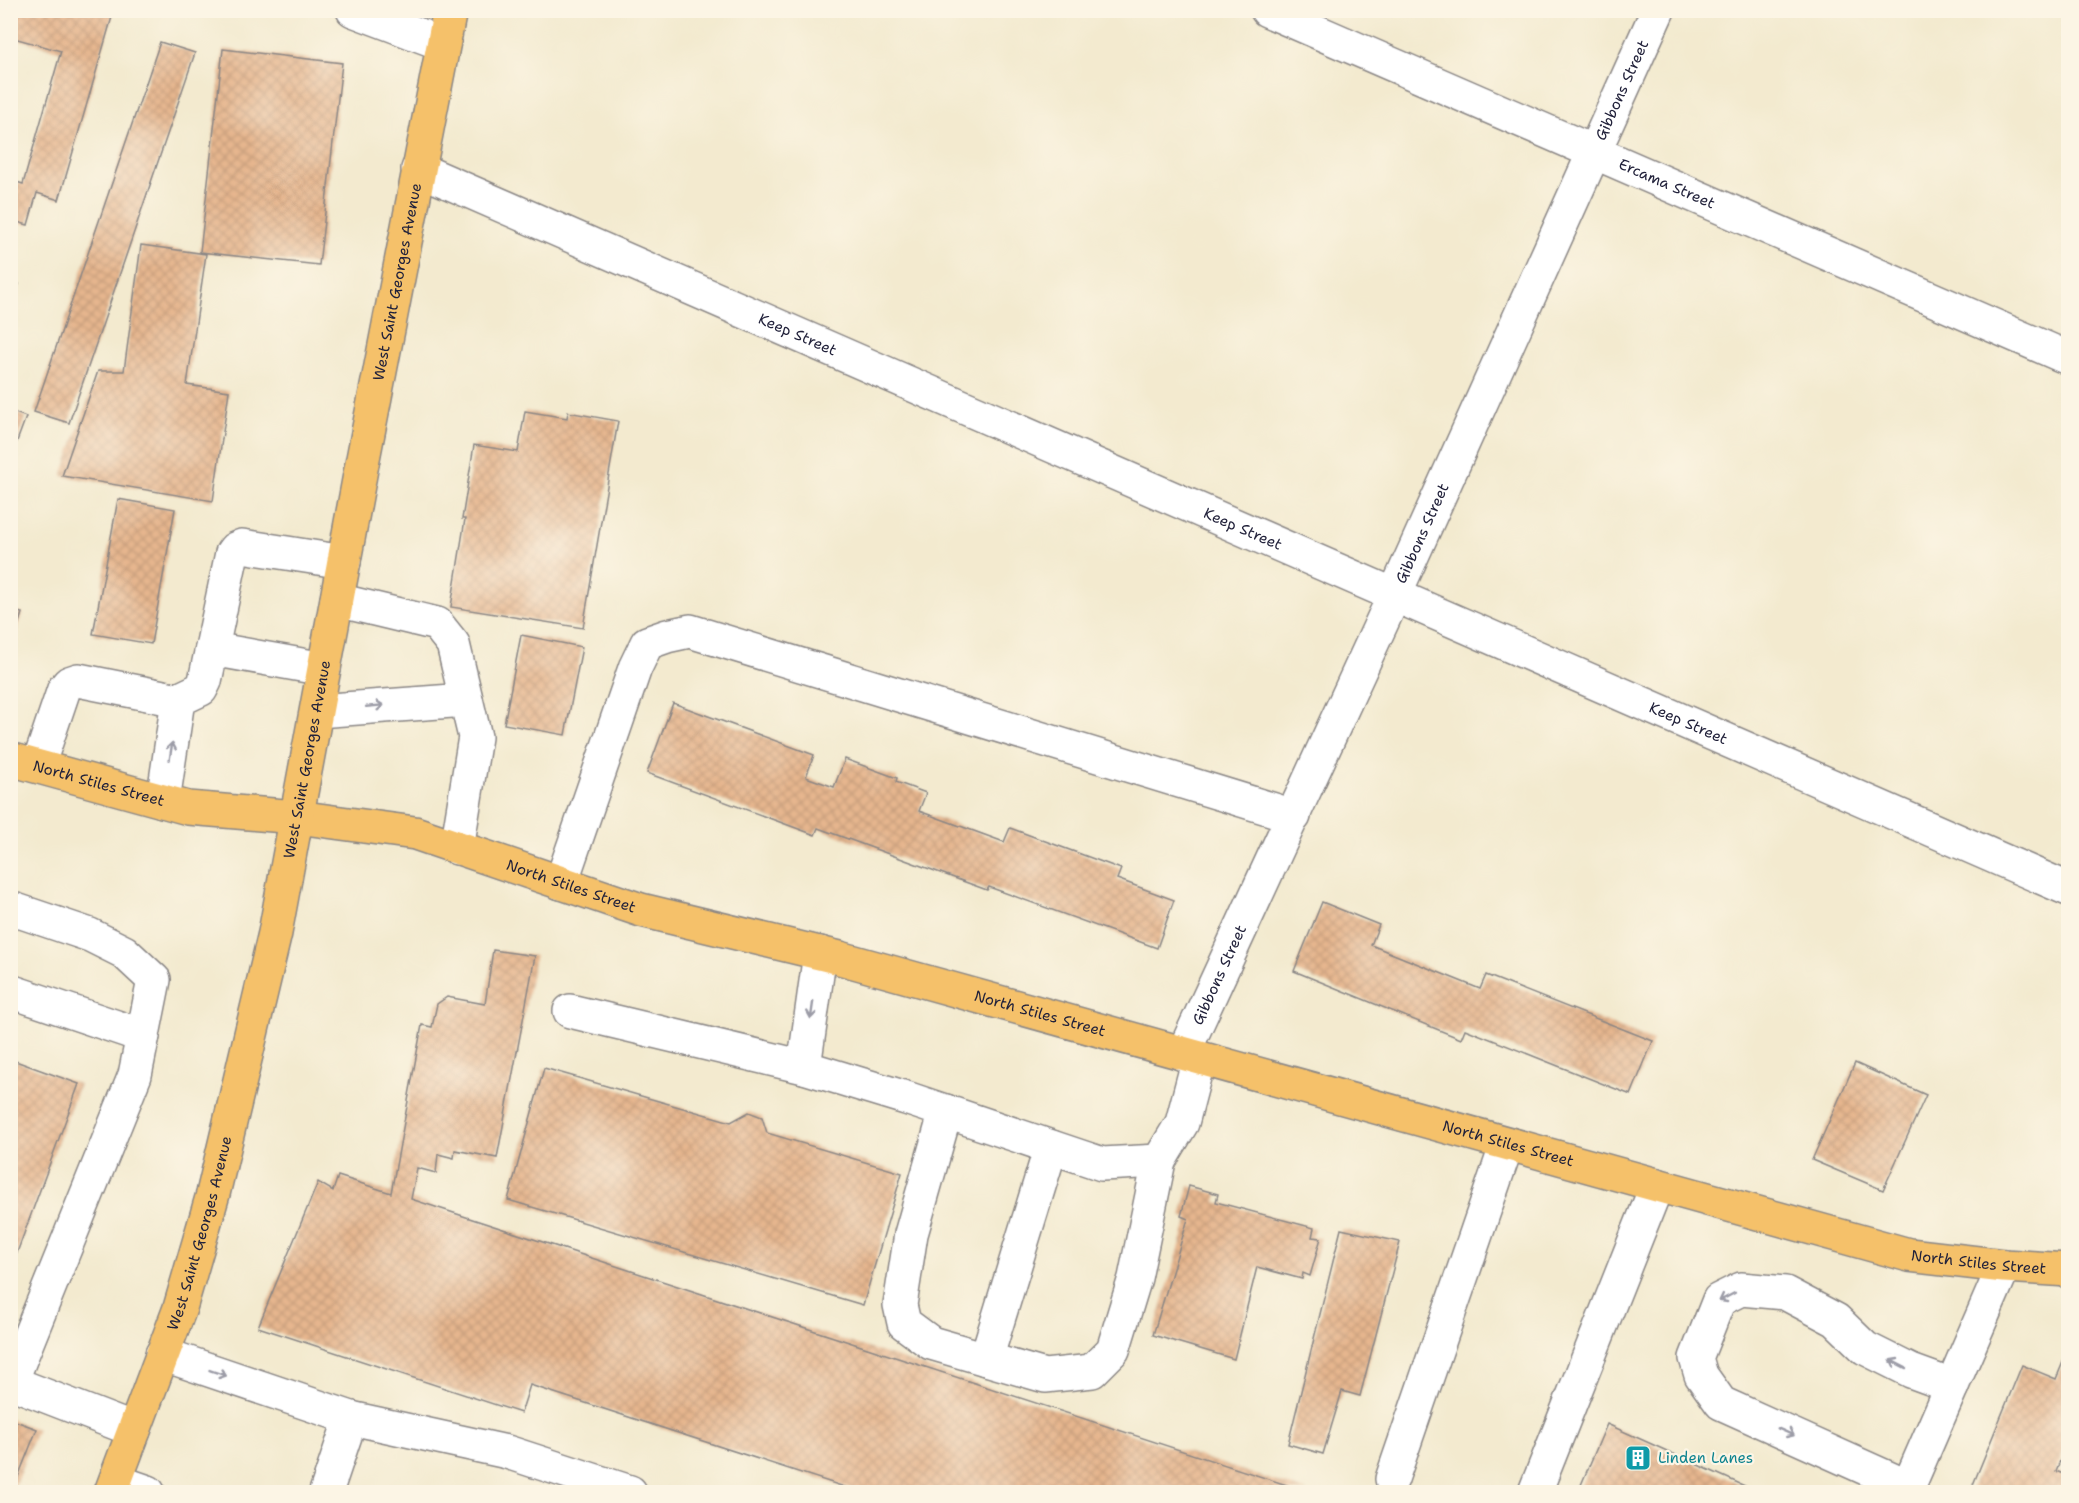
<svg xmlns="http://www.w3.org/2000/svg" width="2079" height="1503" font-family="'Shantell Sans',sans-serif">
<defs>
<pattern id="building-cross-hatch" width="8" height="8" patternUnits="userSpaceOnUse" patternTransform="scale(1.5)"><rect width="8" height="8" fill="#e6b68e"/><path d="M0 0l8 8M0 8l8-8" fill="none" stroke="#c59c7b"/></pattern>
</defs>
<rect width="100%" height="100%" fill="#fcf5e5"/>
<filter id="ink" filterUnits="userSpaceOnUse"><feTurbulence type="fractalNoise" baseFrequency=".0167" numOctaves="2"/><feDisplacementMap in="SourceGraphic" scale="12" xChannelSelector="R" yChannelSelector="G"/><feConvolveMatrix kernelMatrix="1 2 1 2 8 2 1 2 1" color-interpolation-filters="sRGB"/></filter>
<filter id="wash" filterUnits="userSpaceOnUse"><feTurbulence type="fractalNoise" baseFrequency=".008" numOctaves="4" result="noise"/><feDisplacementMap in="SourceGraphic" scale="24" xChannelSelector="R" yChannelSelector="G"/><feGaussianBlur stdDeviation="1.35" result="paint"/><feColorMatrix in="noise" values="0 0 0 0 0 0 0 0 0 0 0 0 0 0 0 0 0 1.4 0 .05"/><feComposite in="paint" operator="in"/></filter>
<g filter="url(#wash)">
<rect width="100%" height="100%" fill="#f3eacf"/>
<g id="blocks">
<g fill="url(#building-cross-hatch)">
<path d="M10,10H114L59,200L37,193L28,225L10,220V180L23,184L61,51L10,37Z"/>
<path d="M160,42L195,53L69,423L34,412Z"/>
<path d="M223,49L342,63L319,265L200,252Z"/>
<path d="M141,245L206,254L187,385L229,391L213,501L62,476L98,371H124Z"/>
<path d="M10,281L19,284L11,307H10Z"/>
<path d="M10,411L26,417L13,452L10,451Z"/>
<path d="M525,411L567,418L568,412L618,421L583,628L451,607L465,519H462L474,445L518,452Z"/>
<path d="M118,499L175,509L151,644L93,634Z"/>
<path d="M10,610L22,613L11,648H10Z"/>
<path d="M521,635L582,647L565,735L504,724Z"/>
<path d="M673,703L814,755L806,777L834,787L845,759L897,778L896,782L926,793L919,811L1004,842L1010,828L1121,869L1117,879L1174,900L1157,948L989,887L987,890L818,828L815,835L647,773Z"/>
<path d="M1322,902L1379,925L1371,945L1480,989L1486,975L1653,1041L1631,1095L1465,1029L1461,1039L1294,971Z"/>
<path d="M493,950L535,956L497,1158L455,1150L454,1158L438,1154L436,1173L417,1168L411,1199L1308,1492H860L530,1385L521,1413L258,1327L318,1182L333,1191L338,1176L391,1193L422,1025L432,1027L437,1004L447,997L485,1004Z"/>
<path d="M10,1059L79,1084L11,1269H10Z"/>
<path d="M1855,1063L1926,1095L1883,1190L1812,1160Z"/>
<path d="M544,1068L731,1122L749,1112L762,1117L767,1133L902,1173L863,1305L508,1200Z"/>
<path d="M1189,1186L1218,1194L1216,1202L1314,1228L1312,1237L1321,1238L1310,1276L1303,1273L1302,1279L1257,1267L1234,1359L1153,1335L1188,1219L1181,1216Z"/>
<path d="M1341,1229L1400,1242L1360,1396L1342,1391L1323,1454L1288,1444Z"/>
<path d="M2068,1350V1440L2056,1471L2068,1476V1492H1970L2022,1365L2056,1379Z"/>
<path d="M10,1419L37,1429L12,1492H10Z"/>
<path d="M1607,1424L1758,1492H1578Z"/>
</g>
</g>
</g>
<g filter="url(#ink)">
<use href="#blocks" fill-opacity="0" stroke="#8a8685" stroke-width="1.5"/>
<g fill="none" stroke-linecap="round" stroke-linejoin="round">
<g stroke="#8a8685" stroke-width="36">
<g id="minor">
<path d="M353,10L443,44"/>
<path id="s1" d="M1267,10L2068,358"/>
<path id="s2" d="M418,169L2068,889"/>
<path d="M337,600L437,624L453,644L475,737L457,848"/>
<path d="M212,649L324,669"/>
<path d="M317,711L466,700"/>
<path d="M38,766L64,689L69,683L78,680L178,700L201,689L205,681L232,553L235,549L242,546L344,562"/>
<path d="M163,801L178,700"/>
<path d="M561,883L635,668L647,643L667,636L690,631L1294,816"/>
<path d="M10,908L90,935L124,952L154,980L135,1075L11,1382"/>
<path d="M10,991L143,1036"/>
<path d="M570,1011L804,1067L906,1098L1102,1164L1159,1161L1182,1123L1199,1058"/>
<path id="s3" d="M1183,1054L1394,596L1658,10"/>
<path d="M804,1067L820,953"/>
<path d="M946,1111L911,1234L900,1305L904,1323L931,1343L1045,1376L1092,1371L1113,1350L1135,1278L1159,1161"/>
<path d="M162,1354L351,1418L507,1452L630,1492"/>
<path d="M986,1359L1051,1147"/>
<path d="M10,1382L134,1430"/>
<path d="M1392,1479L1507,1144"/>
<path d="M116,1481L148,1492"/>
<path d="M1908,1487L1721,1403L1701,1375L1696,1358L1719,1300L1741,1289L1785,1293L1836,1320L1865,1348L1911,1371L1952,1386"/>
<path d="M326,1492L351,1418"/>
<path d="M1535,1492L1657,1185"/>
<path d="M1906,1492L2004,1266"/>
</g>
</g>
<g stroke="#8a8685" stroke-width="36">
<g id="major">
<path id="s4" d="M10,759L188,808L297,817L415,833L641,910L840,958L1909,1255L2004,1266L2068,1270"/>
<path id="s5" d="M111,1492L180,1308L213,1194L275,933L361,469L450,10"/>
</g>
</g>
<use href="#minor" stroke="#fff" stroke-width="33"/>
<use href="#major" stroke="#f5c16b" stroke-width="33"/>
</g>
<defs><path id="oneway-shaft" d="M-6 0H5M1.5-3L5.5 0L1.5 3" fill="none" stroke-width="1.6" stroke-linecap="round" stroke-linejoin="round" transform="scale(1.5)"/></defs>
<g stroke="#9c9ca7">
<use href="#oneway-shaft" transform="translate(375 706) rotate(-5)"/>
<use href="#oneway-shaft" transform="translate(171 751) rotate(-81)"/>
<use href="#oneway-shaft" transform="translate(812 1010) rotate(98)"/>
<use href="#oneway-shaft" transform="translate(1727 1297) rotate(152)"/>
<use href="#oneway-shaft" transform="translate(1898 1364) rotate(-153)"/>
<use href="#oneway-shaft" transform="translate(218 1373) rotate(19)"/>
<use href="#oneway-shaft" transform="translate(1786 1432) rotate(24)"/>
</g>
</g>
<defs>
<g id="building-square" transform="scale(1.35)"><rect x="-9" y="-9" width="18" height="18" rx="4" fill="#0f9aa8" stroke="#fcf5e5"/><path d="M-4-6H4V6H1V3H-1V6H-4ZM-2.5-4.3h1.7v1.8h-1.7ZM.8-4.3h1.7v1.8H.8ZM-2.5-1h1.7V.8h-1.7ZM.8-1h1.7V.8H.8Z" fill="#fff"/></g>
</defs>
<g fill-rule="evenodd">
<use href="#building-square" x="1638" y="1458"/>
</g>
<g text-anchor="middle" stroke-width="4.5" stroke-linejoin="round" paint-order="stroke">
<g font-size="15" fill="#22223b" stroke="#fcf5e5">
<text dy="5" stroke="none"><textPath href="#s3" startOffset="1059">Gibbons Street</textPath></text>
<text dy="5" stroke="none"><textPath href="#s1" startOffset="436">Ercama Street</textPath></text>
<text dy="5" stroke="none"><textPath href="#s5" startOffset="1246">West Saint Georges Avenue</textPath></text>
<text dy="5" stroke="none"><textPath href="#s2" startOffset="414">Keep Street</textPath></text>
<text dy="5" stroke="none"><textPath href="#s2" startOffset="900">Keep Street</textPath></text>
<text dy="5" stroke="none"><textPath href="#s3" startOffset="573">Gibbons Street</textPath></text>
<text dy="5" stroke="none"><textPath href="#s2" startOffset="1386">Keep Street</textPath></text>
<text dy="5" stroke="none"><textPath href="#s5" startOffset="760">West Saint Georges Avenue</textPath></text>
<text dy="5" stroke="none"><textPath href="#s4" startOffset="92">North Stiles Street</textPath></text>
<text dy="5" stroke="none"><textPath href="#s4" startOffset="578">North Stiles Street</textPath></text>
<text dy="5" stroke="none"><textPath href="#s3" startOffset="87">Gibbons Street</textPath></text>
<text dy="5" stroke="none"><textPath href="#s4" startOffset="1064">North Stiles Street</textPath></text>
<text dy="5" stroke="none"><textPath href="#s4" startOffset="1550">North Stiles Street</textPath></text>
<text dy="5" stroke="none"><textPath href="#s5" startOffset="274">West Saint Georges Avenue</textPath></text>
<text dy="5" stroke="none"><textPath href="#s4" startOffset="2036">North Stiles Street</textPath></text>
</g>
<g font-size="15" fill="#0d838f" stroke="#fcf5e5" text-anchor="start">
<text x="1658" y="1463">Linden Lanes</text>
</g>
</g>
<rect width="2079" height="1503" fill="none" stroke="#fcf5e5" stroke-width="36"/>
</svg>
